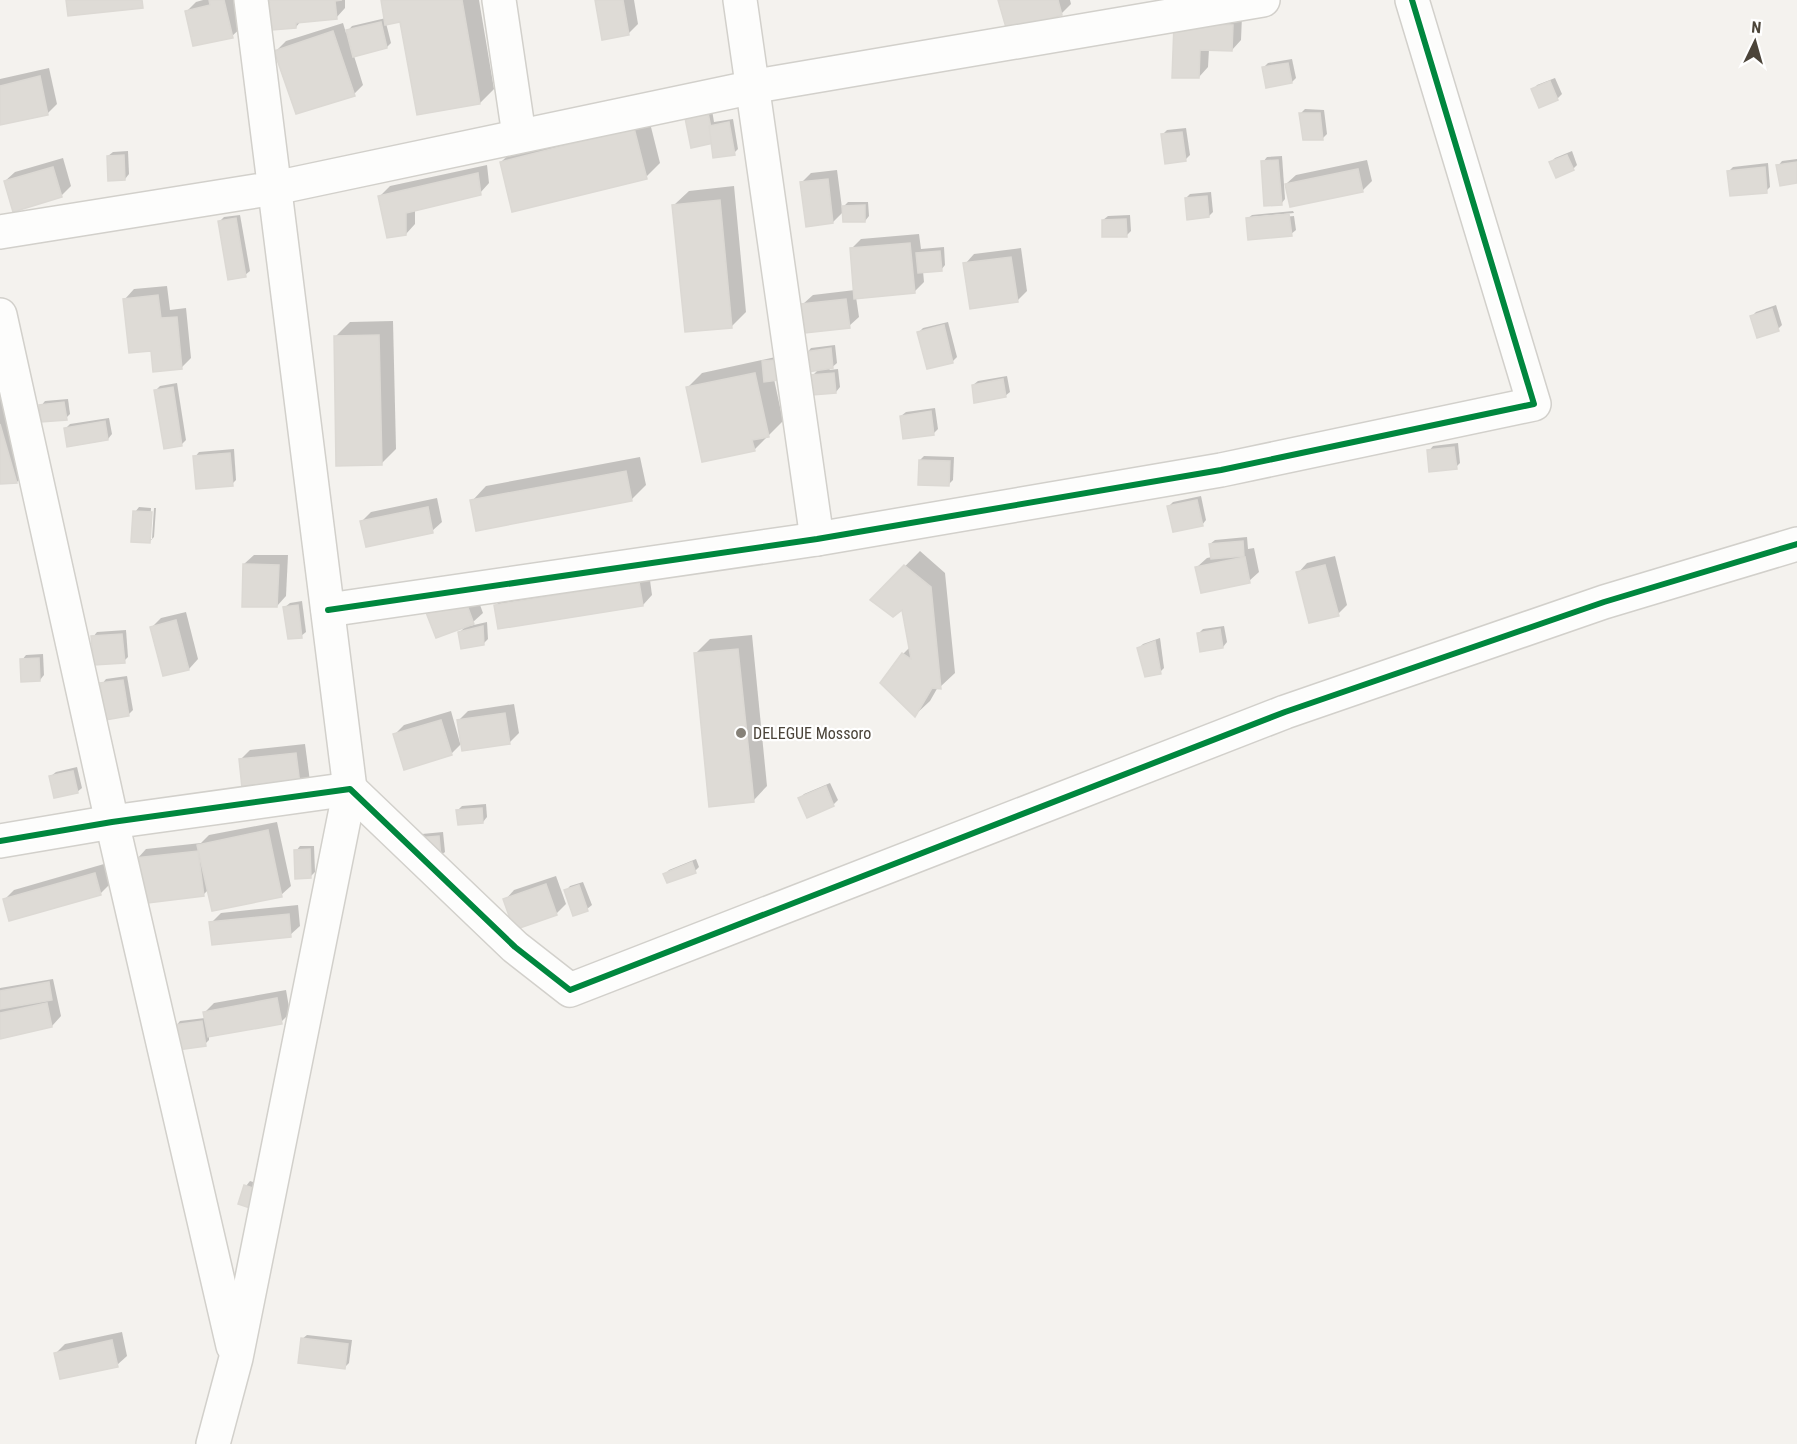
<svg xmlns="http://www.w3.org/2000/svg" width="1797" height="1444" font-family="'Roboto Condensed',sans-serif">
<rect width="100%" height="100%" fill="#f4f2ee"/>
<g fill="#0003">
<path d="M203,0H236L242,27L232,36L187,11L196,2Z"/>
<path d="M270,0H345V8L336,18L301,21L296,27Z"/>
<path d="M382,0H479L494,89L480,103L401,21L386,23L391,43L387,47L354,56L363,85L354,94L276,51L286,41L343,23L346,33L352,26L386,18Z"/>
<path d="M597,0H634L638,24L628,34Z"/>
<path d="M1000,0H1070L1071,4L1061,14Z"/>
<path d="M1242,16L1241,40L1232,50L1209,49L1208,67L1199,77L1175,24Z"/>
<path d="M1292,59L1296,78L1292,82L1263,68L1268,63Z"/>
<path d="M49,68L57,104L48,113L0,124V79Z"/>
<path d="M1555,78L1562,94L1557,99L1533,90L1537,85Z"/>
<path d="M1305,109L1324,110L1327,134L1322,139L1300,114Z"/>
<path d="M712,110L714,122L733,119L738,149L734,153L712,142L687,118Z"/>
<path d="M648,115L660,163L646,177L501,162L516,148Z"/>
<path d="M1186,128L1190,155L1185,160L1162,135L1167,130Z"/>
<path d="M128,151L129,174L125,179L108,156L113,152Z"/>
<path d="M1572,151L1577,165L1573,169L1551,162L1555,158Z"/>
<path d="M1282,156L1285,199L1281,204L1263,162L1267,157Z"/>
<path d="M63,158L71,186L61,196L5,181L15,172Z"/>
<path d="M1797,159V181L1778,166L1782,161Z"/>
<path d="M1367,160L1372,181L1362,191L1286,184L1296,175Z"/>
<path d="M1768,163L1770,187L1766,191L1729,171L1733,167Z"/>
<path d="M487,165L489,183L480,193L415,210V224L406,234L380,196L390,186Z"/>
<path d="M837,170L842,208L848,202H868L869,216L865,221L844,211L833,222L801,183L811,173Z"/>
<path d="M734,186L746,312L732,326L674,205L689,191Z"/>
<path d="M1211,192L1213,212L1209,216L1186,198L1190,194Z"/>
<path d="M1293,211L1294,213L1250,217V220L1294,216L1296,230L1291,234L1247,219L1252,215Z"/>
<path d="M240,215L250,271L245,275L219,222L224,217Z"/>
<path d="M1130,215L1131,231L1126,236L1103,220L1108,216Z"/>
<path d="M919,234L921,249L944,247L945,265L941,270L923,271L924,282L914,292L856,297L859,317L849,326L803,304L813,295L855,290L851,249L861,239Z"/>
<path d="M1021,248L1027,291L1017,301L965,264L974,254Z"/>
<path d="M167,286L170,310L186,308L191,358L182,367L152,349L125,299L134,289Z"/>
<path d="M1776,305L1782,325L1778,329L1752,316L1756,312Z"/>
<path d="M393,321L396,449L381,464L335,337L350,322Z"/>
<path d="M948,322L957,357L952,362L919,332L923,328Z"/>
<path d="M0,341L36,463L17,482L0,483Z"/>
<path d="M835,345L837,363L829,370L838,369L840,387L836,392L812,376L819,369L807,353L811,348Z"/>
<path d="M780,356L774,379L783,421L754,450L688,387L702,373Z"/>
<path d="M1007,376L1010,392L1005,396L973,385L978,381Z"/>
<path d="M177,383L186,440L181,445L156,390L160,386Z"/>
<path d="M68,399L70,414L66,418L41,406L45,401Z"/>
<path d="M935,408L938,429L934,433L901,416L906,412Z"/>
<path d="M109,418L112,434L108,439L66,428L70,424Z"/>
<path d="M1458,443L1460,463L1456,467L1429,451L1433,446Z"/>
<path d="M234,449L236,480L232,484L195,457L199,452Z"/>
<path d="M924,456L954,457L953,480L949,484L920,460Z"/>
<path d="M640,457L646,485L631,500L472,501L486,486Z"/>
<path d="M1201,496L1206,520L1202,525L1169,506L1173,502Z"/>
<path d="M437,498L442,522L432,531L362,521L371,512Z"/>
<path d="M139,507L151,508L149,539H152L154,508H156L154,537L150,541L135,512Z"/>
<path d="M1247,537L1248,549L1254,548L1259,572L1249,581L1197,567L1207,558L1212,557L1210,544L1215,540Z"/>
<path d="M920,551L945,573L955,673L940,687H938L930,701L915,715L903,654L910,647L903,607L872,600Z"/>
<path d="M254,555H288L286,596L277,606L244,564Z"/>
<path d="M1335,556L1347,605L1338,614L1298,573L1307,563Z"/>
<path d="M649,573L652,595L643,605H496L506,596Z"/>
<path d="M473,586L483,613L473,622L437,637Z"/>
<path d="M302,601L306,632L301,636L285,607L290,603Z"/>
<path d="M186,612L198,659L189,669L164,675L152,627L161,618Z"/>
<path d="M487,622L488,639L483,644L459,633L465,627Z"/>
<path d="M1224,626L1227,642L1223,647L1198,634L1203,629Z"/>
<path d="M126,630L128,657L124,661L93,637L97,632Z"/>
<path d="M752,635L767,786L753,801L695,654L710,639Z"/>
<path d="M1160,638L1164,668L1160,672L1139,648L1143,644Z"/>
<path d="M43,654L44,675L40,680L22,660L26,655Z"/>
<path d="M127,676L133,710L128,715L102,684L106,679Z"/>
<path d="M514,704L519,733L509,743L459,720L468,711Z"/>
<path d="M451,711L460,743H462L451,754L394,735L404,725Z"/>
<path d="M305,744L311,789L240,760L250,750Z"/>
<path d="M77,767L82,788L77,792L51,776L56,772Z"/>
<path d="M830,783L838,800L833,805L799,799L804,794Z"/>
<path d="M486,804L487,817L483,822L458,810L462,806Z"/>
<path d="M277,822L291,886L281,895L209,889L203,895L137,859L146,849L201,843L209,835Z"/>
<path d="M443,832L445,852L440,856L417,839L422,834Z"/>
<path d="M300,846H314L315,872L310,877L296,851Z"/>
<path d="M696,859L699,867L695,871L665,874L669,870Z"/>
<path d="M104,864L110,884L100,894L5,899L14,890Z"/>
<path d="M556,876L566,904L556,914L505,900L514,890Z"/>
<path d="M583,882L592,905L587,909L566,891L570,886Z"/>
<path d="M298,905L300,926L290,935L211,923L221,913Z"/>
<path d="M53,979L61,1016L52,1026L0,1037V1009L3,1007H0V988Z"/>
<path d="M286,990L290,1013L281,1022L209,1035V1040L205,1044L176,1026L180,1021L205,1018L204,1013L214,1003Z"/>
<path d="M250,1181L269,1187L259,1209L246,1186Z"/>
<path d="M122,1332L127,1356L117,1365L56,1353L65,1344Z"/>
<path d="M307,1335L352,1340L349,1363L345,1367L302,1339Z"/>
</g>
<g fill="#dedbd6" stroke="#dcd9d4" stroke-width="1.5">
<path d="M66,0H142L143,8L68,16Z"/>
<path d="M209,0H224L233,38L193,46L185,11L210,5Z"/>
<path d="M269,0H342L335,1L337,19L296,23V28L272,30Z"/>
<path d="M381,0H462L480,104L417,115L400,22L385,25Z"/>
<path d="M595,0H623L629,35L602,40Z"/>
<path d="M998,0H1058L1062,15L1007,31Z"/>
<path d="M381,22L387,48L353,57L346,30Z"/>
<path d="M1174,24L1233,25L1232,51L1200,50L1199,78H1172Z"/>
<path d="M333,31L355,96L296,114L274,51Z"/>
<path d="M1288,63L1292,83L1266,88L1262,67Z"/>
<path d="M40,76L48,115L0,125V86Z"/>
<path d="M1550,81L1558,100L1539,108L1531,89Z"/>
<path d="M708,113L714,143L691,148L685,118Z"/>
<path d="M1299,113H1320L1323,140H1303Z"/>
<path d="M729,122L735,155L713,158L709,126Z"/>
<path d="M634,128L647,179L512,212L500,162Z"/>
<path d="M1182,132L1186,161L1165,164L1161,134Z"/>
<path d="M124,155L125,180L108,181L107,156Z"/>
<path d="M1567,155L1574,170L1556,178L1549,162Z"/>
<path d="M1278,160L1282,205L1264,206L1261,161Z"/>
<path d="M1797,162V183L1780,186L1776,165Z"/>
<path d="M53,167L62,197L13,212L4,181Z"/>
<path d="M1765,167L1767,193L1730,196L1727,171Z"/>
<path d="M1358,169L1363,192L1290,207L1285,184Z"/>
<path d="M478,173L481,195L406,213V235L387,238L378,196Z"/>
<path d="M828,179L833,223L806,227L800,182Z"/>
<path d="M1207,196L1209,217L1187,220L1185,198Z"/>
<path d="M720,200L732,328L685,332L672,205Z"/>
<path d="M865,205V222H843L842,206Z"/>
<path d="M1289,214L1292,236L1248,240L1246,218Z"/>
<path d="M236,218L246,277L228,280L218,221Z"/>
<path d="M1126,219L1127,237H1102V220Z"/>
<path d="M910,243L915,293L854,299L850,248Z"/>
<path d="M940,251L942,271L918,273L916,253Z"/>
<path d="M1011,257L1018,302L970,309L963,263Z"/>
<path d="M158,295L161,318L177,317L182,369L153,372L151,351L129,353L123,299Z"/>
<path d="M846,299L850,328L805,333L801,304Z"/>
<path d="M1772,309L1779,331L1757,338L1750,316Z"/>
<path d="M944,325L953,363L927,369L917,332Z"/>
<path d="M379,335L382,465L336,466L334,336Z"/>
<path d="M831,348L833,368L808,372L805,352Z"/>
<path d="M775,360L778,380L764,382L762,361Z"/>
<path d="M755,373L769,437L752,440L755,451L702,462L686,387Z"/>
<path d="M834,373L836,393L812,395L810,375Z"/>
<path d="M1003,379L1006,397L974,403L972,385Z"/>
<path d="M173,387L182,446L164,449L154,390Z"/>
<path d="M64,402L67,420L41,422L39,405Z"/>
<path d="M931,411L934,435L903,439L900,416Z"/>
<path d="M105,421L108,440L67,447L64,428Z"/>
<path d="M0,424L17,483L0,484Z"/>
<path d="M1454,447L1457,469L1429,472L1427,450Z"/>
<path d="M230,453L233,486L196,489L193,456Z"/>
<path d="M919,460L950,461L949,486L918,485Z"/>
<path d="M626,471L632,501L476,531L470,500Z"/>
<path d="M1197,500L1203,526L1173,532L1167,506Z"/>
<path d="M428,507L433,533L366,547L360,521Z"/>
<path d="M133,511L152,512L150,543L131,542Z"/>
<path d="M1243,541L1244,556L1211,559L1209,544Z"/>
<path d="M1245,557L1250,583L1201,593L1195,567Z"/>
<path d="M243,564L279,565L277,607H242Z"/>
<path d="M904,565L931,587L941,689L932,688L915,717L880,683L902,653L911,659L902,610L893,617L870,600Z"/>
<path d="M1325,565L1339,616L1309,623L1296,572Z"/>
<path d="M639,582L643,606L498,629L494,605Z"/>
<path d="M463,594L474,624L436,638L425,610Z"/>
<path d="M298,605L302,638L288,639L283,607Z"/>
<path d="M176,620L189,670L163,676L150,627Z"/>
<path d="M483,626L484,645L461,649L458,632Z"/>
<path d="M1220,629L1223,648L1200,652L1197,633Z"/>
<path d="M122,634L125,663L94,665L91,636Z"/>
<path d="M1155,641L1161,674L1145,677L1137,648Z"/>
<path d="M738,649L754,802L709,807L694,653Z"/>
<path d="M39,658L40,681L21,682L20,659Z"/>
<path d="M123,680L129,716L106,720L100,683Z"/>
<path d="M505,713L510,744L462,751L457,720Z"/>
<path d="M441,720L452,755L404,770L393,734Z"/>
<path d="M296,753L302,800L244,807L239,759Z"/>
<path d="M73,771L78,793L54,798L49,776Z"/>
<path d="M826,786L834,806L807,818L798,798Z"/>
<path d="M482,808L483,823L458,825L456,810Z"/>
<path d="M268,830L282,897L212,911L197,845Z"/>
<path d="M439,836L441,858L416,838Z"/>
<path d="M310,849L311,878L295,879L294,850Z"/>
<path d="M198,851L204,896L140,904L135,858Z"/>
<path d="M692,862L696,873L667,883L663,874Z"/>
<path d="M95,873L101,895L9,921L3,899Z"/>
<path d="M546,884L557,915L514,930L503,899Z"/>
<path d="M579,885L588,911L573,916L564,890Z"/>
<path d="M289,914L291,937L212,945L209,922Z"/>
<path d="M49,982L52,1000L0,1009V991Z"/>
<path d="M277,998L282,1024L208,1037L203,1012Z"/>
<path d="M47,1003L52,1027L0,1039V1013Z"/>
<path d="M202,1021L206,1046L178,1050L174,1025Z"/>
<path d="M244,1185L265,1192L259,1211L238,1204Z"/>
<path d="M301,1338L348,1344L345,1369L298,1363Z"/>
<path d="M112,1340L118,1367L60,1379L54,1353Z"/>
</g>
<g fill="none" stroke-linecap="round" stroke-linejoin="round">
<g stroke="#d2d0cb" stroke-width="36">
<g id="minor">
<path d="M499,0L519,135"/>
<path d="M740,0L817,539"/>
<path d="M0,232L275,188L768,84L1263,0"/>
<path d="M0,315L112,822L233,1346"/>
<path d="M328,610L817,539L1221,470L1534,404L1412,0"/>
<path d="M0,841L112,822L350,789L515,947L570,990L1285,712L1604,602L1797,544"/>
<path d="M213,1444L236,1358L350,789L251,0"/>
</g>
</g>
<use href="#minor" stroke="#fdfdfc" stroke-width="33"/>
<g stroke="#fff" stroke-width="10">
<g id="cycleway">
<path d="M328,610L817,539L1221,470L1534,404L1412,0"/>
<path d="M0,841L112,822L350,789L515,947L570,990L1285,712L1604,602L1797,544"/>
</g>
</g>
<use href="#cycleway" stroke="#00873e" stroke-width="6"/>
</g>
<circle fill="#868178" stroke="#fff" stroke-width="2" cx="741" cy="733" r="6"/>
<g text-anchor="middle" stroke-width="4.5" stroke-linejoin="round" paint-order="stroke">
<g font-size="16" fill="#4b4439" stroke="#fff" text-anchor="start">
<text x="753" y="739">DELEGUE Mossoro</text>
</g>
</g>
<g transform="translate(1755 42) rotate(5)" stroke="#ffffff" stroke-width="4.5" paint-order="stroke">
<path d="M0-4.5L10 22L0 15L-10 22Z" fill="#4b4439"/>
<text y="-9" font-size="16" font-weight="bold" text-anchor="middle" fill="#4b4439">N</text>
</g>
</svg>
